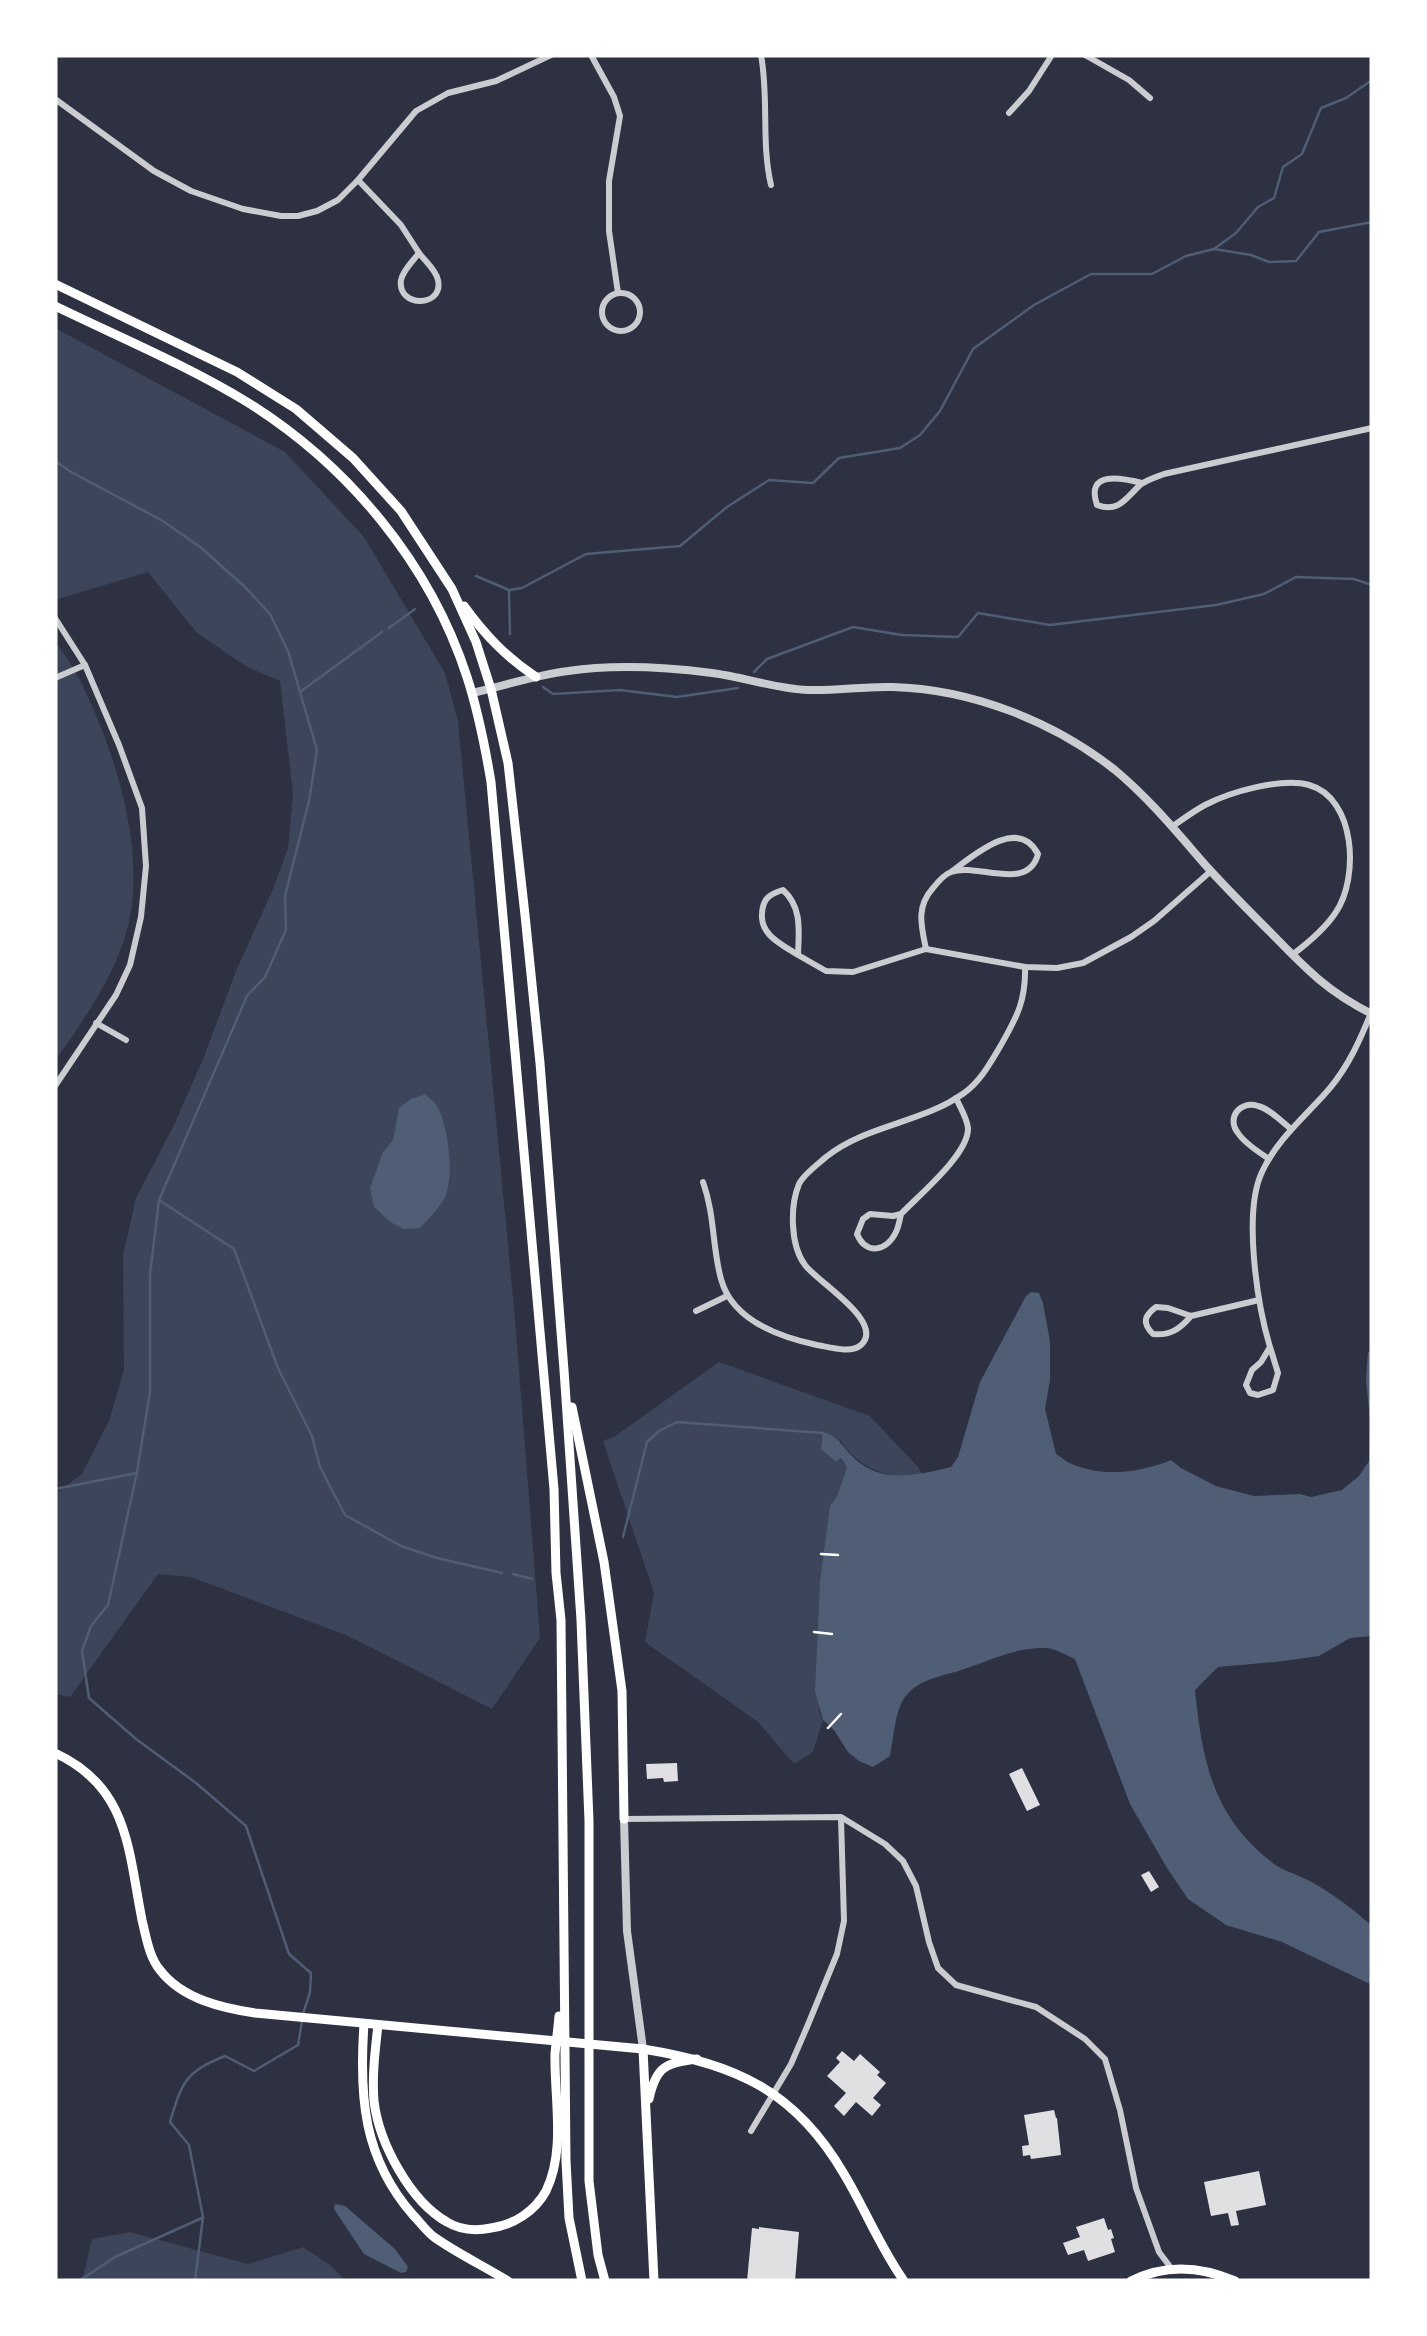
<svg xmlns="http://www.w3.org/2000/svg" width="1427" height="2336" font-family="'Fira Sans Condensed',sans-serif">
<rect width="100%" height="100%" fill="#2d3142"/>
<g fill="#3c4559">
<path d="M55,328L285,452L364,537L445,673L458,721L515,1318L540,1638L492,1709L346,1635L191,1577L158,1574L70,1697L55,1694V1494L82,1474L109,1421L124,1370L123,1255L136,1198L174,1125L203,1059L236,971L273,889L288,848L293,794L280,681L247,667L197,633L148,572L55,600Z"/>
<path d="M55,641C63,653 73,666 80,680C114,748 147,850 128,926C116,974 84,1020 55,1061Z"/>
<path d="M719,1362L870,1416L918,1467L924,1477C888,1478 861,1471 840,1440V1458L847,1467L837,1496L819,1712L823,1720L813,1752L794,1764L758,1722L645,1642L654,1593L603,1441L614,1437Z"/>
<path d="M130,2232L248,2264L303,2247L330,2265L346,2281H82L92,2239Z"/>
</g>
<g fill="#4f5d75">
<path d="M425,1094C429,1098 434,1101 437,1106C448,1125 454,1174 446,1195C441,1207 429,1218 420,1228L403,1229L389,1221L374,1207L370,1188L383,1152L393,1140L399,1108L411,1099Z"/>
<path d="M1031,1292L1039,1293L1043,1303L1050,1341V1380L1045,1409L1056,1454C1062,1458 1069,1464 1077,1466C1107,1477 1142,1472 1171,1460L1181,1468L1216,1486L1254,1496L1300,1494L1311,1497L1342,1490L1359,1476L1369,1461L1370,1421L1366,1379L1368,1352L1372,1351V1636L1350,1638L1319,1656L1276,1662L1218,1667L1195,1690C1202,1759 1212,1814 1269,1860C1280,1870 1297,1874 1310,1881C1333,1894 1352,1908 1372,1926V1985L1282,1942L1226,1925L1188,1899L1167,1868L1130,1804L1075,1659C1066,1655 1056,1649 1046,1648C1019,1647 995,1658 970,1667C948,1676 915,1677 902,1702C895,1715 893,1741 890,1756L873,1767L859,1761L848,1752L834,1730L823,1720L815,1691L820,1582L830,1506L837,1496L847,1467L841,1458L836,1462L821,1449L823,1432C838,1436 842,1446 853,1457C881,1485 917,1475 951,1467L958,1457L980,1382L1026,1296Z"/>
<path d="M335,2204L345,2206L395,2249L408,2267L406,2272L401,2273L364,2254L334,2209Z"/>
</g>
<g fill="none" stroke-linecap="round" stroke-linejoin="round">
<g stroke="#4f5d75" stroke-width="2.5">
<path d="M1214,249L1236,233L1258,207L1274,198L1283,167L1302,154L1321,108L1346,98L1372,80"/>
<path d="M55,461L71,472L163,521L200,547L244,586L270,614L288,651L317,750L309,801L285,896L286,930L265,977L247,996L159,1200L150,1275V1392L137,1472L108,1605L91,1626L82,1651L89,1698L136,1739L196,1783L246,1826L289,1954L311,1973L310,1992L303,2014"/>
<path d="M476,576L509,590L522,588L586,554L680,546L727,507L769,480L813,483L839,458L900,448L920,435L940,411L973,349L1034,305L1091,274H1152L1186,256L1214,249L1251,255L1269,262L1296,261L1319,232L1372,222"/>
<path d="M509,591L510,634"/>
<path d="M389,628L415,609"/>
<path d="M754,672L767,659L853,627L902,635L958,637L978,613L1050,625L1216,605L1264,594L1296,577L1354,579L1372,585"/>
<path d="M543,687L553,694L620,690L677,697L738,688"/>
<path d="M300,692L382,632"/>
<path d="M159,1200L234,1249L278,1368L312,1436L320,1467L345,1515L401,1546L437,1558L502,1573"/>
<path d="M55,1489L137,1473"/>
<path d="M623,1537L647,1442L659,1431L677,1422L823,1433"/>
<path d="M513,1574L532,1579"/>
<path d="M79,2281L115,2257L202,2218"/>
<path d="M195,2281L203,2217L189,2145L170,2122C182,2082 185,2072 225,2056L254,2071L298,2045L302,2021"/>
</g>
</g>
<g fill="#e0e0e3">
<path d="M677,1763L678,1781L664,1782L663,1778L647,1779L646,1764Z"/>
<path d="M1022,1768L1040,1805L1027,1811L1009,1774Z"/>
<path d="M1149,1871L1159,1887L1151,1892L1141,1875Z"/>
<path d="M842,2051L854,2061L860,2054L880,2072L877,2075L886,2083L873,2098L881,2105L872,2116L856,2102L844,2116L834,2106L846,2093L827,2076L840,2062L836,2058Z"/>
<path d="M1054,2110L1056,2118H1057L1061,2155L1031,2159L1030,2155L1023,2156L1022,2146L1029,2145L1024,2115Z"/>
<path d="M1259,2171L1266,2205L1236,2211L1239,2225L1231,2226L1228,2213L1211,2216L1204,2182Z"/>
<path d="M1104,2218L1108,2230L1111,2229L1114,2238L1111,2239L1115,2252L1088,2261L1084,2250L1068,2255L1063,2243L1080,2237L1076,2227Z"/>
<path d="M759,2227L799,2232L795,2281H747L752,2228L759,2229Z"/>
</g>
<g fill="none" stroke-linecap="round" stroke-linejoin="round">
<g stroke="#fff" stroke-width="2.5">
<path d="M821,1554L838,1555"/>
<path d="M814,1632L832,1634"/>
<path d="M828,1728L841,1714"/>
</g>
<g stroke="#caccd0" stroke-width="6">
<path d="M591,55L614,97L620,116L609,181V231L618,293"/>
<path d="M761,55C769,98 761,142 771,185"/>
<path d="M1085,55L1129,80L1150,98"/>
<path d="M55,99L154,171L191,191L243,209L281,216H298L317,211L338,200L358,180L416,111L448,93L496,81L551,55"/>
<path d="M1009,113L1029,91L1052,55"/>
<path d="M358,180L401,225L419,253"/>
<path d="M419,253C425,261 436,270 438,280C444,308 397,308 401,280C403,270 413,261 419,253Z"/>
<circle cx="621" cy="312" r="19"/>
<path d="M1142,483C1122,478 1085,470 1097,505C1119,513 1126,498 1140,485C1146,480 1156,477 1164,474L1372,428"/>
<path d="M55,618L85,665L119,745L142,808L146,866L141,917L130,965L116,995L55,1086"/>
<path d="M55,678L85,665"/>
<path d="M1173,826C1183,819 1194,811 1205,805C1230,792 1282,777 1309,785C1356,798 1359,878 1336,912C1325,929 1308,943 1292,955"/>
<path d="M926,949C921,925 916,907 933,888C937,883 945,874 951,872C976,862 1028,893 1038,854C1018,816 974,855 951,872"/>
<path d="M798,955C781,944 760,935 762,913C763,898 770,894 783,890C802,907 799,930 798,955L826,971L853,972L926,949L1025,967L1057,968L1083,963L1131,937L1154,921L1211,871"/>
<path d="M96,1023L126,1040"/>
<path d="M1269,1159C1259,1152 1245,1144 1238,1133C1226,1118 1240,1100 1258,1106C1270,1109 1281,1121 1291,1129"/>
<path d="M703,1182C715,1216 712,1246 721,1279C732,1320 779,1337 817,1345C829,1347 851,1354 861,1345C886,1322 816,1281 805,1265C790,1245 790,1206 799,1184C803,1175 818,1164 826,1157C865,1125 923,1123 964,1093C980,1082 991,1062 1001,1045C1017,1017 1026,1000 1025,967"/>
<path d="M901,1214C900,1219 898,1228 896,1232C887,1251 866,1256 857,1234L863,1219L870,1214L893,1216L901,1214C919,1195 969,1154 968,1128C967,1118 960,1107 956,1098"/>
<path d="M696,1311L727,1296"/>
<path d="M1191,1316C1180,1329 1170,1336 1153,1334C1142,1323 1144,1316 1156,1307L1168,1308L1191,1316L1259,1300"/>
<path d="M1270,1347L1278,1373L1273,1390L1258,1395L1250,1393L1246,1385L1252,1370L1261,1362L1270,1347C1257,1304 1243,1212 1262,1172C1277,1139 1307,1115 1330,1088C1349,1065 1360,1040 1371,1013"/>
<path d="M624,1819L841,1817L885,1844L903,1861L916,1886L929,1942L938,1968L956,1985L1036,2007L1085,2039L1105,2059L1120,2110L1136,2188L1159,2252L1171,2268"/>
<path d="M751,2131L791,2064L807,2027L837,1954L844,1921L841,1818"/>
</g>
<g stroke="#caccd0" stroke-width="8">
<path d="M472,693C504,686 535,675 568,671C615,664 665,667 712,673C744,677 776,689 808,690C836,691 864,686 892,687C971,689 1053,721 1115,770C1150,799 1179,835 1209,869C1229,891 1251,913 1272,934C1306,969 1328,992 1372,1014"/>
<path d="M624,1819L627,1931L643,2049"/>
</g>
<g stroke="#fff" stroke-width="9">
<path d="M55,1753C129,1787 128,1850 142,1920C146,1936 149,1957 160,1970C182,1999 222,2008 255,2013L643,2049C735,2064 795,2090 844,2174C865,2209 880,2247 904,2281"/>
<path d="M1131,2281C1165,2264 1200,2266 1235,2281"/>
</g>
<g stroke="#fff" stroke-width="9">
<path d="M55,284L237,372L296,409L353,458L401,511L452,589L476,642L491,689L508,763L525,915L540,1063L564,1370L581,1620L589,1821V2181L598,2255L605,2281"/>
<path d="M55,306C119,337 186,365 247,402C348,465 430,563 467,677C478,711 485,746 491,782L554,1489L556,1573L561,1620L566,2161L569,2218L582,2281"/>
<path d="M464,606C485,635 506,657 536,677"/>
<path d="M572,1407L604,1562L622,1691L624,1819"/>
<path d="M364,2024C359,2096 363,2158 413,2215C420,2222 426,2231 434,2237C458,2254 484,2266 508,2281"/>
<path d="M378,2025C375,2051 372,2076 374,2101C379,2143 410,2201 447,2222C460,2230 476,2231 491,2228C514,2225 535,2211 546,2191C566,2150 554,2098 555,2054C556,2042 558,2029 559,2016"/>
<path d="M643,2049L654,2281"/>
<path d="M649,2099C656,2066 666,2063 697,2059"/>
</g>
</g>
<rect width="1427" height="2336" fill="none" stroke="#ffffff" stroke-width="115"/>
</svg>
